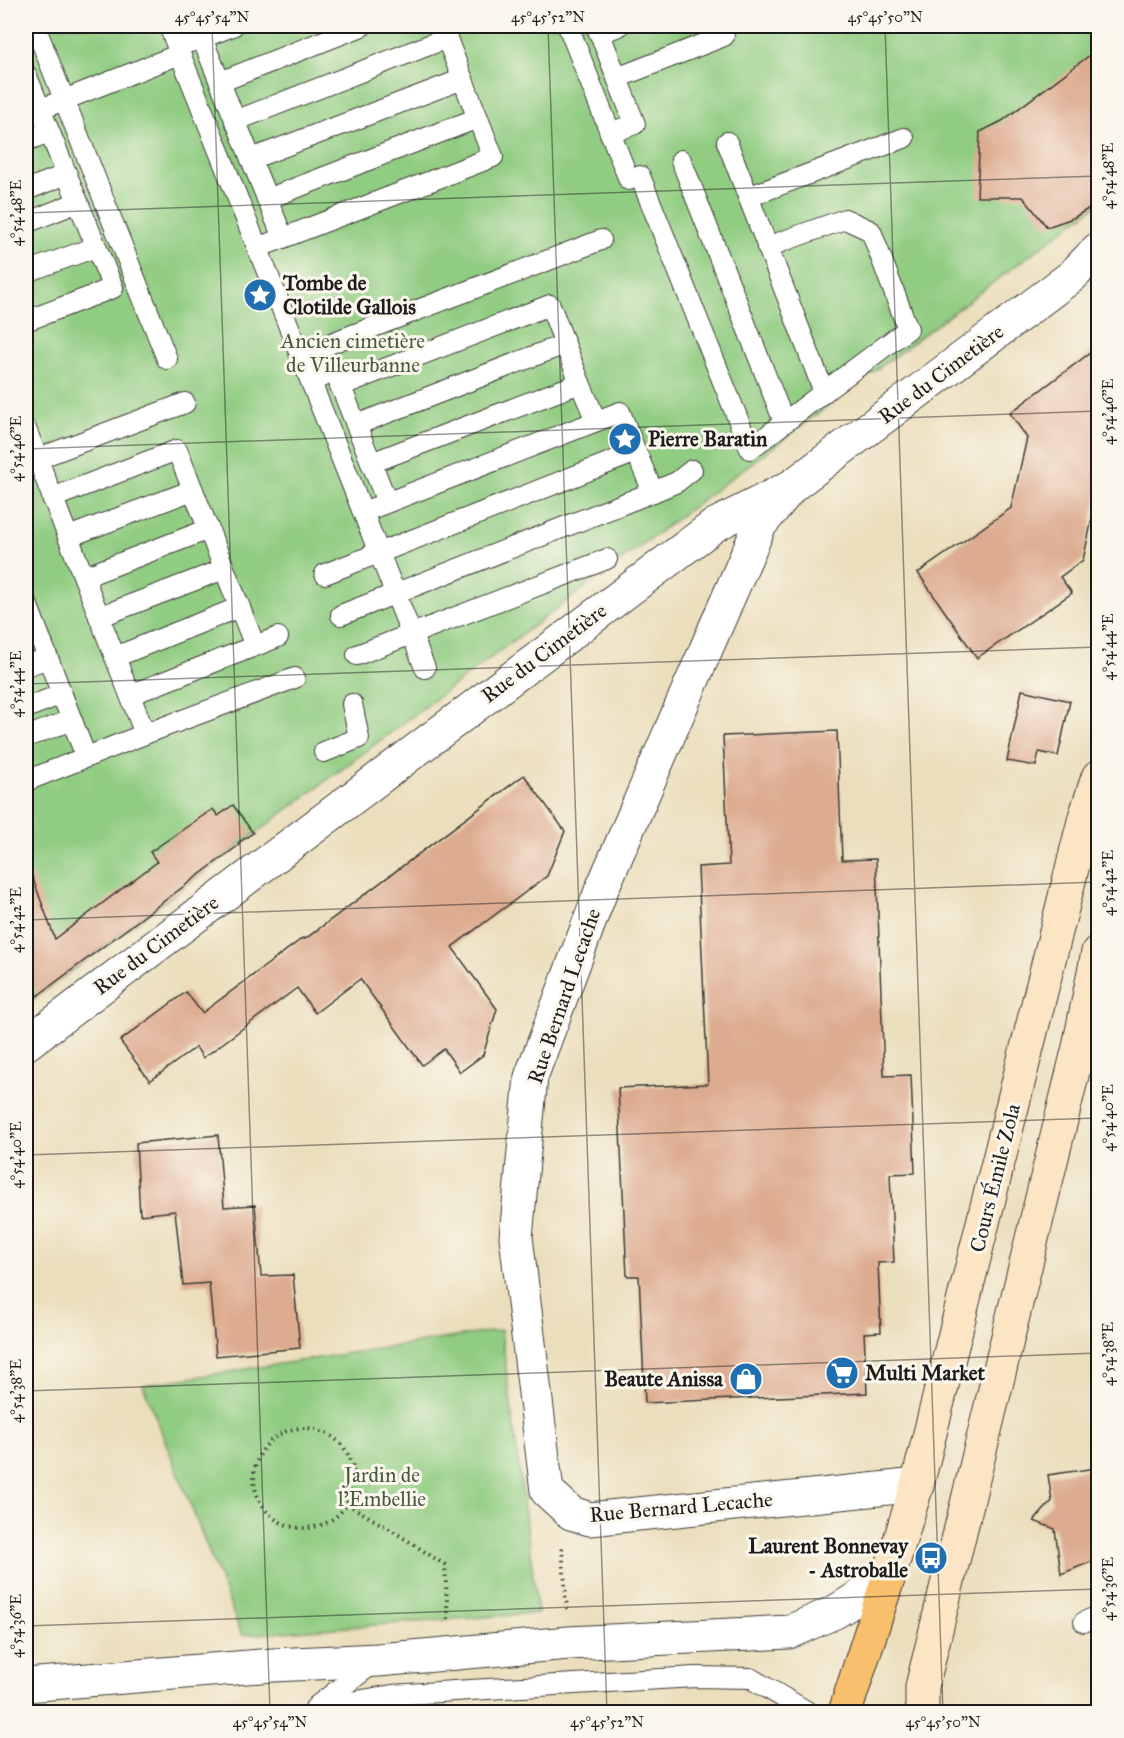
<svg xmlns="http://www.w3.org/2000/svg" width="1124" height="1738" font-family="'IM FELL Great Primer',serif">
<rect width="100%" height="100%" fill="#fbf7ec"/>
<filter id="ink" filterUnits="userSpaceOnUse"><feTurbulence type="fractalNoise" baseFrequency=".0167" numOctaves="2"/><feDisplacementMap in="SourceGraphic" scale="12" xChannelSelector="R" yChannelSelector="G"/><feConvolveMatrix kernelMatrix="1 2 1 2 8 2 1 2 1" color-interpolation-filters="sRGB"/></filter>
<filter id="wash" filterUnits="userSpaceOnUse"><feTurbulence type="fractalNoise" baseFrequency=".008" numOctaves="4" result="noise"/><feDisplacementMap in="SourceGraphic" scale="24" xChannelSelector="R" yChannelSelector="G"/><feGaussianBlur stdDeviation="1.35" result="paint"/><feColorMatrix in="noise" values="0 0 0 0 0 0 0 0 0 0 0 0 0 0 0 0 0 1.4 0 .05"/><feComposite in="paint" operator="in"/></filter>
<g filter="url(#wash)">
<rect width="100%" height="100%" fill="#ebdebc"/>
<g fill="#90cc81" stroke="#56744e" stroke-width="1.5">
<path d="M26,26H1098V204L26,1005Z"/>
<path d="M501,1330L538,1613L242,1635L143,1385Z"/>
</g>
<g id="blocks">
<g fill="#ddab90">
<path d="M1098,49V203L1073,218L1047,227L1023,197H977L980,132L1002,121Z"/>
<path d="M1098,347V492L1083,560L1060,577L1072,593L977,658L918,573L1011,508L1027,438L1010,413Z"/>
<path d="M1022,690L1070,701L1058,756L1039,752L1036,766L1007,761Z"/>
<path d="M837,731L842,860L876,859L884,1076L911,1075L915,1173L890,1174L894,1262L878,1263L881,1332L864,1333L867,1393L645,1403L639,1276H627L618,1088L708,1084L698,867L729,865L723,736Z"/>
<path d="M524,775L565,831L547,876L452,947L497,1009L483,1055L460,1072L444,1049L422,1065L360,979L315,1013L297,988L203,1058L196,1047L150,1081L120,1041L186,992L202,1013L303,938L305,939Z"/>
<path d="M233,805L253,833L238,843L239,845L37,996L26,965V869L29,868L55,939L157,862L150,852L213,809L218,816Z"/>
<path d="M218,1135L224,1207L255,1205L261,1276L293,1275L300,1348L216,1356L209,1283L183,1285L175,1211L140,1215L136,1143Z"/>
<path d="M1096,1468L1098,1491V1559L1061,1574L1055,1529L1034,1521L1052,1501L1048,1475Z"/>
</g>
</g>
</g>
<g filter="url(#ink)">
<use href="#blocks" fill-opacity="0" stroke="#3b3934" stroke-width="1.5"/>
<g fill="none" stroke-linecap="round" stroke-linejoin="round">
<g stroke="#3b3934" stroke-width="22">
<g id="service">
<path d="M35,26L167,359"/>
<path d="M169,26L425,668"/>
<path d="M568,26L629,180"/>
<path d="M597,26L617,78L724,36L719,26"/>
<path d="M599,33L619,26"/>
<path d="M202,38L283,238"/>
<path d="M191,42L233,26"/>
<path d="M26,74L113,288L26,321"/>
<path d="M220,82L362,26"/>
<path d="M26,115L180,54"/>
<path d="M235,121L447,38"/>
<path d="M610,133L635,124L617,78"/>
<path d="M26,141L49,132"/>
<path d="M251,159L463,79"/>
<path d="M681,160L784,422"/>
<path d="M640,176L750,449L824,392L727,142"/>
<path d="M26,190L67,174"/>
<path d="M748,197L904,138"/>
<path d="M267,199L478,118"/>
<path d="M26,223L78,202"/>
<path d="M767,247L845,219L871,231L908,329L824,392"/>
<path d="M257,248L493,157L442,26"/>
<path d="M26,272L96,247"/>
<path d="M300,355L601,240"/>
<path d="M311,381L335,372L387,502"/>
<path d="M340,386L550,305L580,383"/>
<path d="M356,425L565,344"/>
<path d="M26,429L145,734L26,781"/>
<path d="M26,463L185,403"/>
<path d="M371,463L580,383L596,421"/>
<path d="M653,492L677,482L692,470"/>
<path d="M52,498L177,450L255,646"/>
<path d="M363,512L620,412L636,452"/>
<path d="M68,537L193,490"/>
<path d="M325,574L636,452L653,492L341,615"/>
<path d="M84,577L209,529"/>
<path d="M26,601L86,757"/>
<path d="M99,617L224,569"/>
<path d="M357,655L607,559"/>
<path d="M115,657L240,607"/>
<path d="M26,666L48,658"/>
<path d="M130,695L278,637"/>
<path d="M26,708L62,694"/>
<path d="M145,734L295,678"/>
<path d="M26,737L72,720"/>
<path d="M324,752L359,738L352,704"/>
<path d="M1084,1622L1098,1616"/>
<path d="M750,1678L808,1712"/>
<path d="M318,1705L375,1662"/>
<path d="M315,1708L392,1695L470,1690"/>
</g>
</g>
<g stroke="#3b3934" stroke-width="35">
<g id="minor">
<path d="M792,486L760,525L601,891L531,1077L516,1237L547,1491L571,1513L590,1519L917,1485"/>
<path d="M26,1044L715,525L792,486L1072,276L1098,249"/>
<path d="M26,1685L273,1665L378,1660L569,1643L789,1632L835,1612L888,1579"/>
</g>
</g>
<g stroke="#3b3934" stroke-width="35">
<g id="secondary">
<path d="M888,1579L917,1485L1085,817L1098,777"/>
<path d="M922,1712V1687L1079,1047L1098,952"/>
</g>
</g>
<g stroke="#3b3934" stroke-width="35">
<path id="trunk" d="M845,1712L888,1579"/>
</g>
<g stroke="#3b3934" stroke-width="4" stroke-dasharray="1.5 4.5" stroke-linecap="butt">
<circle cx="304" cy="1478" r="50"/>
<path d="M347,1504L393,1531L445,1565L448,1620"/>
<path d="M562,1548L567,1609"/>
</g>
<use href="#service" stroke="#fff" stroke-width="20"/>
<use href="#minor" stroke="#fff" stroke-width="33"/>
<use href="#secondary" stroke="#fce5c4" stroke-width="33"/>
<use href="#trunk" stroke="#f8bf6c" stroke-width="33"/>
<g stroke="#3b3934" stroke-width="22" stroke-linecap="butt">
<path id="service-bridge" d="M470,1690L695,1677L750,1678"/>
</g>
<use href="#service-bridge" stroke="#fff" stroke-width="20"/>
</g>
</g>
<path fill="none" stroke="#1c1c1c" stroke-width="1.5" stroke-opacity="0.45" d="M212,26L270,1712M548,26L607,1712M885,26L943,1712M26,213L1098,176M26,449L1098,411M26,684L1098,647M26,920L1098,882M26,1155L1098,1118M26,1391L1098,1353M26,1626L1098,1589"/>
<defs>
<g id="sight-disc" transform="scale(1.725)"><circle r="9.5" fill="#1f6fb2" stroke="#fbf7ec"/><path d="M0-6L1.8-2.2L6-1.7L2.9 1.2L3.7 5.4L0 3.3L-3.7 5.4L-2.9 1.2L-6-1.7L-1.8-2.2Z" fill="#fff"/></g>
<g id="supermarket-disc" transform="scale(1.725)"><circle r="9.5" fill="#1f6fb2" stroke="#fbf7ec"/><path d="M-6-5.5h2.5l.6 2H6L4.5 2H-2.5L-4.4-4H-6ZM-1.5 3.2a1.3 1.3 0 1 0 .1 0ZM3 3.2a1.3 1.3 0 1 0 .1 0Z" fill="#fff"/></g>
<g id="shop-disc" transform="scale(1.725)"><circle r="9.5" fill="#1f6fb2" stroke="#fbf7ec"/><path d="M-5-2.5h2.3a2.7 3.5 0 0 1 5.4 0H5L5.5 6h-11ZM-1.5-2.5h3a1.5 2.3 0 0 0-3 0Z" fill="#fff"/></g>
<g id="bus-disc" transform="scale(1.725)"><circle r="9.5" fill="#1f6fb2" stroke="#fbf7ec"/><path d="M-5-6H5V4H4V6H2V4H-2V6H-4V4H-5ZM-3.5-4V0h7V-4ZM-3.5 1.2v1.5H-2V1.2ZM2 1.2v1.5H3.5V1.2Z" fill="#fff"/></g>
</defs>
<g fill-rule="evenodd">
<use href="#sight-disc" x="260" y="295"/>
<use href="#sight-disc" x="625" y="439"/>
<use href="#supermarket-disc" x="842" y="1373"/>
<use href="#shop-disc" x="746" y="1379"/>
<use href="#bus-disc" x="931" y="1558"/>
</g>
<g text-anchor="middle" stroke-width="6" stroke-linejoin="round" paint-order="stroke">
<g font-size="21" font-weight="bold" fill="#1c1c1c" stroke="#fbf7ec" text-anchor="start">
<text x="283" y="290">Tombe de<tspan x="283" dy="24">Clotilde Gallois</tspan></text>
<text x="648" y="446">Pierre Baratin</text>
<text x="865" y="1380">Multi Market</text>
<text x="723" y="1386" text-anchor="end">Beaute Anissa</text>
<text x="908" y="1553" text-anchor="end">Laurent Bonnevay<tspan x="908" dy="24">- Astroballe</tspan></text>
</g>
<g font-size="21" fill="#455a3f" stroke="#fbf7ec">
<text x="353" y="348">Ancien cimetière<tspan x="353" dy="24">de Villeurbanne</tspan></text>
<text x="382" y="1482">Jardin de<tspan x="382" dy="24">l'Embellie</tspan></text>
</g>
<g font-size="21" fill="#1c1c1c" stroke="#fbf7ec">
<text transform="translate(941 374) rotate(-37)" y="7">Rue du Cimetière</text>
<text transform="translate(544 653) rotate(-37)" y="7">Rue du Cimetière</text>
<text transform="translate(156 945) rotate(-37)" y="7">Rue du Cimetière</text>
<text transform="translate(564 996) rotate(-71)" y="7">Rue Bernard Lecache</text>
<text transform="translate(995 1178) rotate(-76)" y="7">Cours Émile Zola</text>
<text transform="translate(681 1507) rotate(-5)" y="7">Rue Bernard Lecache</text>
</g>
</g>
<rect width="1124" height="1738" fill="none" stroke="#fbf7ec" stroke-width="66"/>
<rect x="33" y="33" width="1058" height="1672" fill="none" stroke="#1c1c1c" stroke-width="2"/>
<g font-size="15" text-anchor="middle" fill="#1c1c1c">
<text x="212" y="22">45°45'54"N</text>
<text x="548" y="22">45°45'52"N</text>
<text x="885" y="22">45°45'50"N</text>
<text transform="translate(1108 176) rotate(-90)" y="5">4°54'48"E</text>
<text transform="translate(16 213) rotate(-90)" y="5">4°54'48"E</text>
<text transform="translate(1108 412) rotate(-90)" y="5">4°54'46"E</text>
<text transform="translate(16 449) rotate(-90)" y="5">4°54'46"E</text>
<text transform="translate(1108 647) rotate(-90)" y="5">4°54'44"E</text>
<text transform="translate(16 684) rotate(-90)" y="5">4°54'44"E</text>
<text transform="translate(1108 883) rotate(-90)" y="5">4°54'42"E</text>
<text transform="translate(16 920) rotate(-90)" y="5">4°54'42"E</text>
<text transform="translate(1108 1118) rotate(-90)" y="5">4°54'40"E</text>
<text transform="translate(16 1155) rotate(-90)" y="5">4°54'40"E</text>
<text transform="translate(1108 1354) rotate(-90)" y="5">4°54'38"E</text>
<text transform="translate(16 1391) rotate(-90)" y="5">4°54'38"E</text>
<text transform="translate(1108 1589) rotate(-90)" y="5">4°54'36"E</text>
<text transform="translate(16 1626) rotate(-90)" y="5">4°54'36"E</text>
<text x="270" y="1727">45°45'54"N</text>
<text x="607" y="1727">45°45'52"N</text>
<text x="943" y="1727">45°45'50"N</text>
</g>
</svg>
